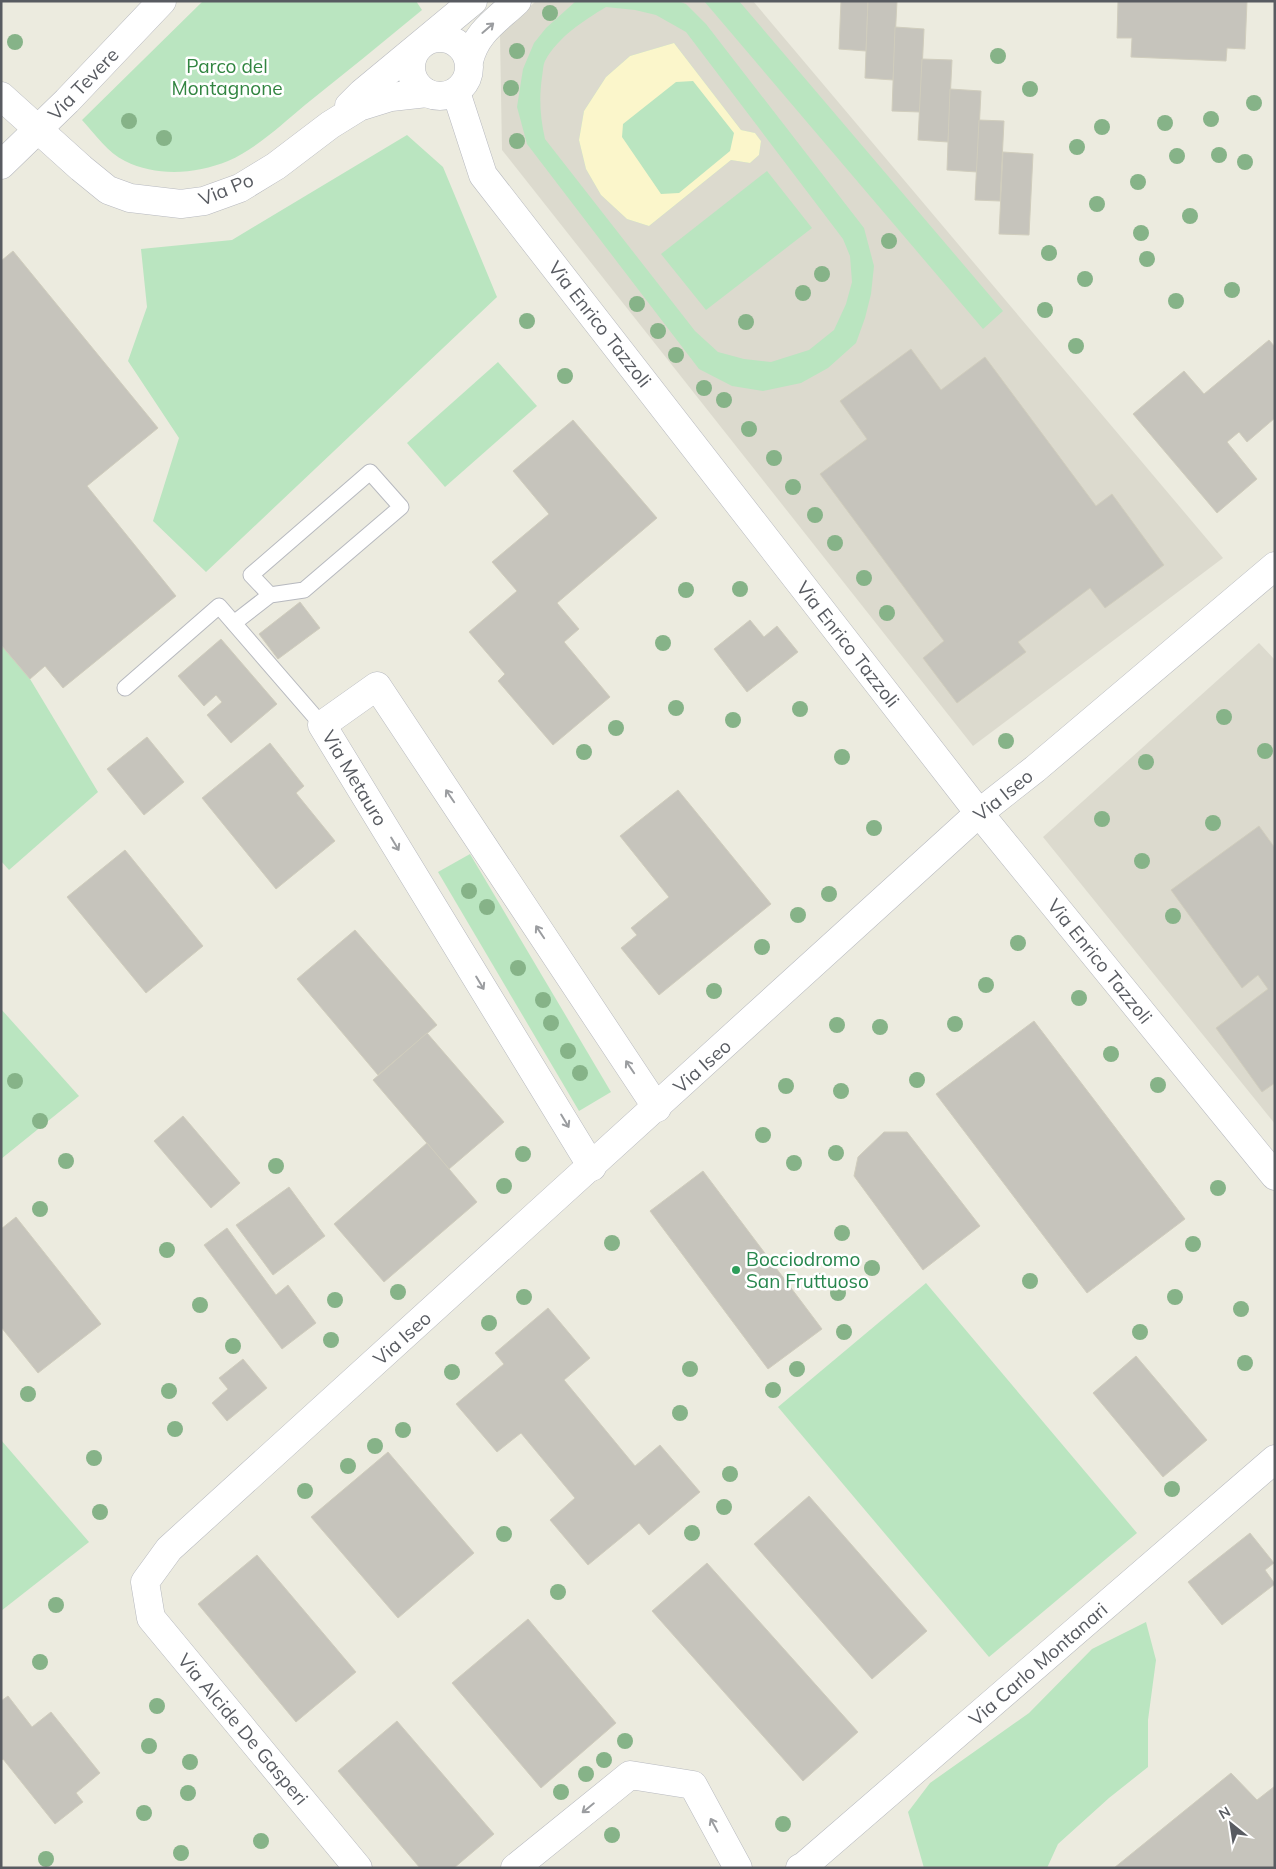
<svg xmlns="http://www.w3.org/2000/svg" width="1276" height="1869" font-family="Mulish,sans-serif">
<rect width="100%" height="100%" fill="#ecebdf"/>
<g fill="#dcdace">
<path d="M536,1H753L1223,558L973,746L502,150L500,35Z"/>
<path d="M1259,643L1275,660V1124L1043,837Z"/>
</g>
<g fill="#bae5c0" fill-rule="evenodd">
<path d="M203,1H416L422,10C383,42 344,74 305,105C281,125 256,149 228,161C196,174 157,177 125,161C108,153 95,134 82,120Z"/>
<path d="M576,1H678L686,4L706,24L864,228L874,266L871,294L865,318L856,343L828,368L801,383L763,391L732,386L699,369L527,144L517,107L523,69L534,43L546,28ZM606,7L635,10L656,15L686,32L843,239L850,256L852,282L846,304L834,330L809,350L771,362L744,359L718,352L695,331L545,139C540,117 539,98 542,77C543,72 543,65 545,61C558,37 583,21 606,7Z"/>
<path d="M704,1H739L1003,311L983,329Z"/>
<path d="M674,43L741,130L755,133L761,141L759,155L750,163L731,160L649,226L627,219L601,195L586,169L579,140L584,111L606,77L630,56Z"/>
<path d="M407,135L443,167L497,297L206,572L153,521L179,438L128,361L147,307L141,249L232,240Z"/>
<path d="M767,171L812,228L706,310L661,254Z"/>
<path d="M498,362L537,406L445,487L407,443Z"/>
<path d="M1,645L30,679L98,792L9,870L1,861Z"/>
<path d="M470,854L611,1092L579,1111L438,872Z"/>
<path d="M1,1009L79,1096L1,1159Z"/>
<path d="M926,1283L1137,1533L989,1657L778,1407Z"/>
<path d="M1,1440L89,1542L1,1611Z"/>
<path d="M1146,1622L1156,1660L1148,1720V1767L1109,1798L1058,1844L1047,1868H924L908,1812L930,1783L1029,1713L1092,1649Z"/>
</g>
<path fill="#fbf6cb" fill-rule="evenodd" d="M674,43L741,130L755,133L761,141L759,155L750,163L731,160L649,226L627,219L601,195L586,169L579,140L584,111L606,77L630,56ZM693,81L734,133L730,151L679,193L661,194L622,137L623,124L676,82Z"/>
<g fill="#c6c4bc" stroke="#d0cdbd">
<path d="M841,1H868L866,51L839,49Z"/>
<path d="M868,1H897L893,80L865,78Z"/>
<path d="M1118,1H1247L1245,49L1227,48L1226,61L1131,57L1132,38H1117Z"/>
<path d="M895,27L924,29L920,112L892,111Z"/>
<path d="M922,59L952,60L948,142L918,140Z"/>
<path d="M950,89L981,91L977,172L947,170Z"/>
<path d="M979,120L1004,121L1000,201L975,200Z"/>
<path d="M1003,152L1033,154L1029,235L999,234Z"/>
<path d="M13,251L158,428L87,486L176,596L63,688L45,666L30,679L1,645V261Z"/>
<path d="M1269,340L1275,347V418L1247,442L1239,432L1227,442L1257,479L1217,513L1133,414L1184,371L1204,394Z"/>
<path d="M911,349L941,390L985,357L1096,506L1112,494L1164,565L1105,608L1090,588L1018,642L1026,652L957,703L923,658L944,641L820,474L867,439L840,401Z"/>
<path d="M573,420L657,518L557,603L579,629L564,642L610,697L553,745L498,681L505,674L469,632L517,591L492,562L549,514L513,471Z"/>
<path d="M300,602L320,628L278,659L259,634Z"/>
<path d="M750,620L764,637L777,626L798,652L747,692L714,649Z"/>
<path d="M221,639L277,704L231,743L207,715L222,702L216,695L204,706L178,676Z"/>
<path d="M147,737L184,782L144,815L107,769Z"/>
<path d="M270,743L304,786L296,793L335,841L276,889L202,798Z"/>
<path d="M678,790L771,904L659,995L621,948L637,935L631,928L669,897L620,836Z"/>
<path d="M1259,826L1275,848V1083L1262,1092L1216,1028L1268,989L1258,975L1242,988L1171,890Z"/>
<path d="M125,850L203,946L146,993L67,897Z"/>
<path d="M355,930L437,1025L378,1075L297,979Z"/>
<path d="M1034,1021L1185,1219L1087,1293L936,1094Z"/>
<path d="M427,1033L504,1122L449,1169L373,1080Z"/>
<path d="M183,1116L240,1183L211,1208L154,1141Z"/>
<path d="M884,1132H907L980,1226L923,1270L854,1176L858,1157Z"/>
<path d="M427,1143L477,1202L384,1282L334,1224Z"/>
<path d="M703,1171L822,1329L768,1369L650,1211Z"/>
<path d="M289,1187L325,1236L273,1275L236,1225Z"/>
<path d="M16,1217L101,1324L38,1373L1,1327V1229Z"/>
<path d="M227,1228L276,1295L288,1285L316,1323L282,1349L204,1245Z"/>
<path d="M548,1308L590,1358L564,1380L635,1466L660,1445L700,1492L649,1535L639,1523L588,1565L550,1520L575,1498L521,1433L497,1452L456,1404L504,1364L495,1353Z"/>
<path d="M1136,1356L1207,1440L1163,1477L1093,1393Z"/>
<path d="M243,1359L267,1388L227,1421L212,1403L228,1389L219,1378Z"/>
<path d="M388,1452L474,1553L398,1618L311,1517Z"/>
<path d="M809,1496L927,1631L872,1679L754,1544Z"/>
<path d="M1250,1533L1274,1563L1265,1570L1275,1584L1222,1625L1188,1582Z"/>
<path d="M257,1555L356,1672L296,1722L198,1604Z"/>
<path d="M707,1563L858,1732L803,1781L652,1611Z"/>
<path d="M528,1619L616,1723L541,1788L452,1683Z"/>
<path d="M8,1696L32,1727L51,1712L100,1773L76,1793L83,1802L55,1824L3,1759L1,1761V1701Z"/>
<path d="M397,1721L494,1834L454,1868H420L338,1771Z"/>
<path d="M1231,1773L1257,1800L1275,1786V1868H1114Z"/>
</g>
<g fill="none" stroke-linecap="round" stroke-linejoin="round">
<g stroke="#b7b9bf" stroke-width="17">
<g id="lane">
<path d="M234,623L270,595L304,590L401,507L370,472L251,575L270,595"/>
<path d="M125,688L219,606L322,725"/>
</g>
</g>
<g stroke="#b7b9bf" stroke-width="29">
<g id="street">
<circle cx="440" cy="67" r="29"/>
<path d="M469,61C476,32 496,21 517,1"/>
<path d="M456,92L483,175L979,813L1275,1176"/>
<path d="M1,96L81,168L108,190L130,198L181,204L204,201L240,188L276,166L330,125L359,107L391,97L427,93"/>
<path d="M349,106L362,93L473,1"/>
<path d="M1,165L67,101L162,1"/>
<path d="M592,1167L322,725L377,686L657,1108"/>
<path d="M358,1868L151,1618L145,1582L169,1549L979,813L1035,769L1275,566"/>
<path d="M515,1868L630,1775L693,1785L738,1868"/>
<path d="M800,1868L804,1866L1275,1459"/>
</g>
</g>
<use href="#lane" stroke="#fff" stroke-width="15"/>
<use href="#street" stroke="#fff" stroke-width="28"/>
</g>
<g fill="#86b388">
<circle cx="550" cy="13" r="8"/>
<circle cx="15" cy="42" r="8"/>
<circle cx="517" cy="51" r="8"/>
<circle cx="998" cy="56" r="8"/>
<circle cx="511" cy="88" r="8"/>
<circle cx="1030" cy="89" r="8"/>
<circle cx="1254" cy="103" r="8"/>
<circle cx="1211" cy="119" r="8"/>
<circle cx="129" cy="121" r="8"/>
<circle cx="1165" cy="123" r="8"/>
<circle cx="1102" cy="127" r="8"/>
<circle cx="164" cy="138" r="8"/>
<circle cx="517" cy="141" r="8"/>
<circle cx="1077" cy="147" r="8"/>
<circle cx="1219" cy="155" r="8"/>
<circle cx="1177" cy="156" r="8"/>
<circle cx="1245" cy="162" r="8"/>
<circle cx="1138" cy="182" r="8"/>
<circle cx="1097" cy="204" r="8"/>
<circle cx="1190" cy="216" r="8"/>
<circle cx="1141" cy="233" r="8"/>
<circle cx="889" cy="241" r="8"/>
<circle cx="1049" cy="253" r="8"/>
<circle cx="1147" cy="259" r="8"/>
<circle cx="822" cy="274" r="8"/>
<circle cx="1085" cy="279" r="8"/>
<circle cx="1232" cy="290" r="8"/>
<circle cx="803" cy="293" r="8"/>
<circle cx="1176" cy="301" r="8"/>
<circle cx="637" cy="304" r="8"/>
<circle cx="1045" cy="310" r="8"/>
<circle cx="527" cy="321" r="8"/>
<circle cx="746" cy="322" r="8"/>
<circle cx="658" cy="331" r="8"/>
<circle cx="1076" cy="346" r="8"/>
<circle cx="676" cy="355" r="8"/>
<circle cx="565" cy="376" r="8"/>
<circle cx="704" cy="388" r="8"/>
<circle cx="724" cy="400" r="8"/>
<circle cx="749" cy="429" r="8"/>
<circle cx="774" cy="458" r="8"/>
<circle cx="793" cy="487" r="8"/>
<circle cx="815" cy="515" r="8"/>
<circle cx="835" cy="543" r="8"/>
<circle cx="864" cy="578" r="8"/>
<circle cx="740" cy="589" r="8"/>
<circle cx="686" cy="590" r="8"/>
<circle cx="887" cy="613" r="8"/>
<circle cx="663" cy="643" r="8"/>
<circle cx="676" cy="708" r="8"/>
<circle cx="800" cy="709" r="8"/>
<circle cx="1224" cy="717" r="8"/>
<circle cx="733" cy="720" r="8"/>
<circle cx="616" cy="728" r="8"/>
<circle cx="1006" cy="741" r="8"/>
<circle cx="1265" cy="751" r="8"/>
<circle cx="584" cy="752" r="8"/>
<circle cx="842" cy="757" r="8"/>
<circle cx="1146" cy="762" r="8"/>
<circle cx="1102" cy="819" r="8"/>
<circle cx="1213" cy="823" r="8"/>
<circle cx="874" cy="828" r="8"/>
<circle cx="1142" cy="861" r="8"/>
<circle cx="469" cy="891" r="8"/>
<circle cx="829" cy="894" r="8"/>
<circle cx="487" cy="907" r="8"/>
<circle cx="798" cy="915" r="8"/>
<circle cx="1173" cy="916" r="8"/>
<circle cx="1018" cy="943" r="8"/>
<circle cx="762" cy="947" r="8"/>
<circle cx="518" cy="968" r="8"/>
<circle cx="986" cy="985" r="8"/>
<circle cx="714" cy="991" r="8"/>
<circle cx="1079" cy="998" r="8"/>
<circle cx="543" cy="1000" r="8"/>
<circle cx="551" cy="1023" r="8"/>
<circle cx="955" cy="1024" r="8"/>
<circle cx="837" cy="1025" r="8"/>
<circle cx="880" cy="1027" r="8"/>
<circle cx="568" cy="1051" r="8"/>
<circle cx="1111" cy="1054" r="8"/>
<circle cx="580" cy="1073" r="8"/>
<circle cx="917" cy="1080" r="8"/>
<circle cx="15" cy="1081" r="8"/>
<circle cx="1158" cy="1085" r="8"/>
<circle cx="786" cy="1086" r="8"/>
<circle cx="841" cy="1091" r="8"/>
<circle cx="40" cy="1121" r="8"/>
<circle cx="763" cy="1135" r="8"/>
<circle cx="836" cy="1153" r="8"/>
<circle cx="523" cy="1154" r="8"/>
<circle cx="66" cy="1161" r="8"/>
<circle cx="794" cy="1163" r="8"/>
<circle cx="276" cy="1166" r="8"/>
<circle cx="504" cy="1186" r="8"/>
<circle cx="1218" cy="1188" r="8"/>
<circle cx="40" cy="1209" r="8"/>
<circle cx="842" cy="1233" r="8"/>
<circle cx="612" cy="1243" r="8"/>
<circle cx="1193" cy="1244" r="8"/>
<circle cx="167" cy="1250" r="8"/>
<circle cx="872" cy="1268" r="8"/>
<circle cx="819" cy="1281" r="8"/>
<circle cx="1030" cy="1281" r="8"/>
<circle cx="398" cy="1292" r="8"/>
<circle cx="838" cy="1293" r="8"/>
<circle cx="524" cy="1297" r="8"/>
<circle cx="1175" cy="1297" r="8"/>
<circle cx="335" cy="1300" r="8"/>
<circle cx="200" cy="1305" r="8"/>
<circle cx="1241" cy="1309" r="8"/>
<circle cx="489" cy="1323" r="8"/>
<circle cx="844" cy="1332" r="8"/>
<circle cx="1140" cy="1332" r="8"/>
<circle cx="331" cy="1340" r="8"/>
<circle cx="233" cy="1346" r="8"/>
<circle cx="1245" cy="1363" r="8"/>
<circle cx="690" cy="1369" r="8"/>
<circle cx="797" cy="1369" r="8"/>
<circle cx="452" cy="1372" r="8"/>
<circle cx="773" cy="1390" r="8"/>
<circle cx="169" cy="1391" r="8"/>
<circle cx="28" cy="1394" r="8"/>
<circle cx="680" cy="1413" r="8"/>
<circle cx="175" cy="1429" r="8"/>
<circle cx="403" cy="1430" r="8"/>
<circle cx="375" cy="1446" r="8"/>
<circle cx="94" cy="1458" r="8"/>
<circle cx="348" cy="1466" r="8"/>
<circle cx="730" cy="1474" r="8"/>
<circle cx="1172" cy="1489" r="8"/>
<circle cx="305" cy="1491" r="8"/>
<circle cx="724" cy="1507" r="8"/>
<circle cx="100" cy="1512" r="8"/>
<circle cx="692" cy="1533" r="8"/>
<circle cx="504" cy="1534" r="8"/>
<circle cx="558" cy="1592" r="8"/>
<circle cx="56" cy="1605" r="8"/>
<circle cx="40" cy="1662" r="8"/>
<circle cx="157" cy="1706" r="8"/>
<circle cx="625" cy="1741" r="8"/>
<circle cx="149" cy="1746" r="8"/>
<circle cx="604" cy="1760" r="8"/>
<circle cx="190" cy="1762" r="8"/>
<circle cx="586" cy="1774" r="8"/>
<circle cx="561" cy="1792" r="8"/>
<circle cx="188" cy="1793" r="8"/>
<circle cx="144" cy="1813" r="8"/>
<circle cx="783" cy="1824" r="8"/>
<circle cx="612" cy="1835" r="8"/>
<circle cx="261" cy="1841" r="8"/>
<circle cx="181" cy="1853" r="8"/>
<circle cx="46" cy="1859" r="8"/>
</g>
<defs><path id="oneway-shaft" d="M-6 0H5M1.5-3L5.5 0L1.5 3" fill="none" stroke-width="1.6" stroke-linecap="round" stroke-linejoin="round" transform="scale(1.25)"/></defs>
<g stroke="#9b9da0">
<use href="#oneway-shaft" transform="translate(488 28) rotate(-41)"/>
<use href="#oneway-shaft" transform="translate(450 796) rotate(-124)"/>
<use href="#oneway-shaft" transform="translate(395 844) rotate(59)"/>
<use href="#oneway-shaft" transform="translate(540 932) rotate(-124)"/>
<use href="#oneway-shaft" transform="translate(480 983) rotate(59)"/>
<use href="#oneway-shaft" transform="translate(630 1067) rotate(-124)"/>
<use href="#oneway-shaft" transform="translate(565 1121) rotate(59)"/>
<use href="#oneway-shaft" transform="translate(588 1808) rotate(141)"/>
<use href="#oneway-shaft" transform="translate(714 1825) rotate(-118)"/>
</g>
<circle fill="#2e9e5b" stroke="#fff" stroke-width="2" cx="736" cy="1270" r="5"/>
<g text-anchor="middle" stroke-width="5" stroke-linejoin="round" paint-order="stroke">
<g font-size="19" fill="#328541" stroke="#fff">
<text x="227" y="73">Parco del<tspan x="227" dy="22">Montagnone</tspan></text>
</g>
<g font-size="19" fill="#585b61" stroke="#fff">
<text transform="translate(83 84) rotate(-46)" y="7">Via Tevere</text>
<text transform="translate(226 189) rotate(-22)" y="7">Via Po</text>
<text transform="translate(600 324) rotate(52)" y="7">Via Enrico Tazzoli</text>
<text transform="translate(848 644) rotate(52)" y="7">Via Enrico Tazzoli</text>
<text transform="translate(355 778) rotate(59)" y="7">Via Metauro</text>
<text transform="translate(1003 795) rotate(-39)" y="7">Via Iseo</text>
<text transform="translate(1100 961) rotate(51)" y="7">Via Enrico Tazzoli</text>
<text transform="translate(702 1066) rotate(-42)" y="7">Via Iseo</text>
<text transform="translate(402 1338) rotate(-42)" y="7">Via Iseo</text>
<text transform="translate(1038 1664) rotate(-41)" y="7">Via Carlo Montanari</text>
<text transform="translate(243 1729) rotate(50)" y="7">Via Alcide De Gasperi</text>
</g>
<g font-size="19" fill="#27864d" stroke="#fff" text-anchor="start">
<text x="746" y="1266">Bocciodromo<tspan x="746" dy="22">San Fruttuoso</tspan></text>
</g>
</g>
<rect width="1276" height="1869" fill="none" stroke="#585b61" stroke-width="5"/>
<g transform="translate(1231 1824) rotate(330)" stroke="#ffffff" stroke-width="4" paint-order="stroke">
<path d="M0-4L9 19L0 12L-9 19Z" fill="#585b61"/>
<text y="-8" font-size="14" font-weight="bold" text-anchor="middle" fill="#585b61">N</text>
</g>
</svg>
